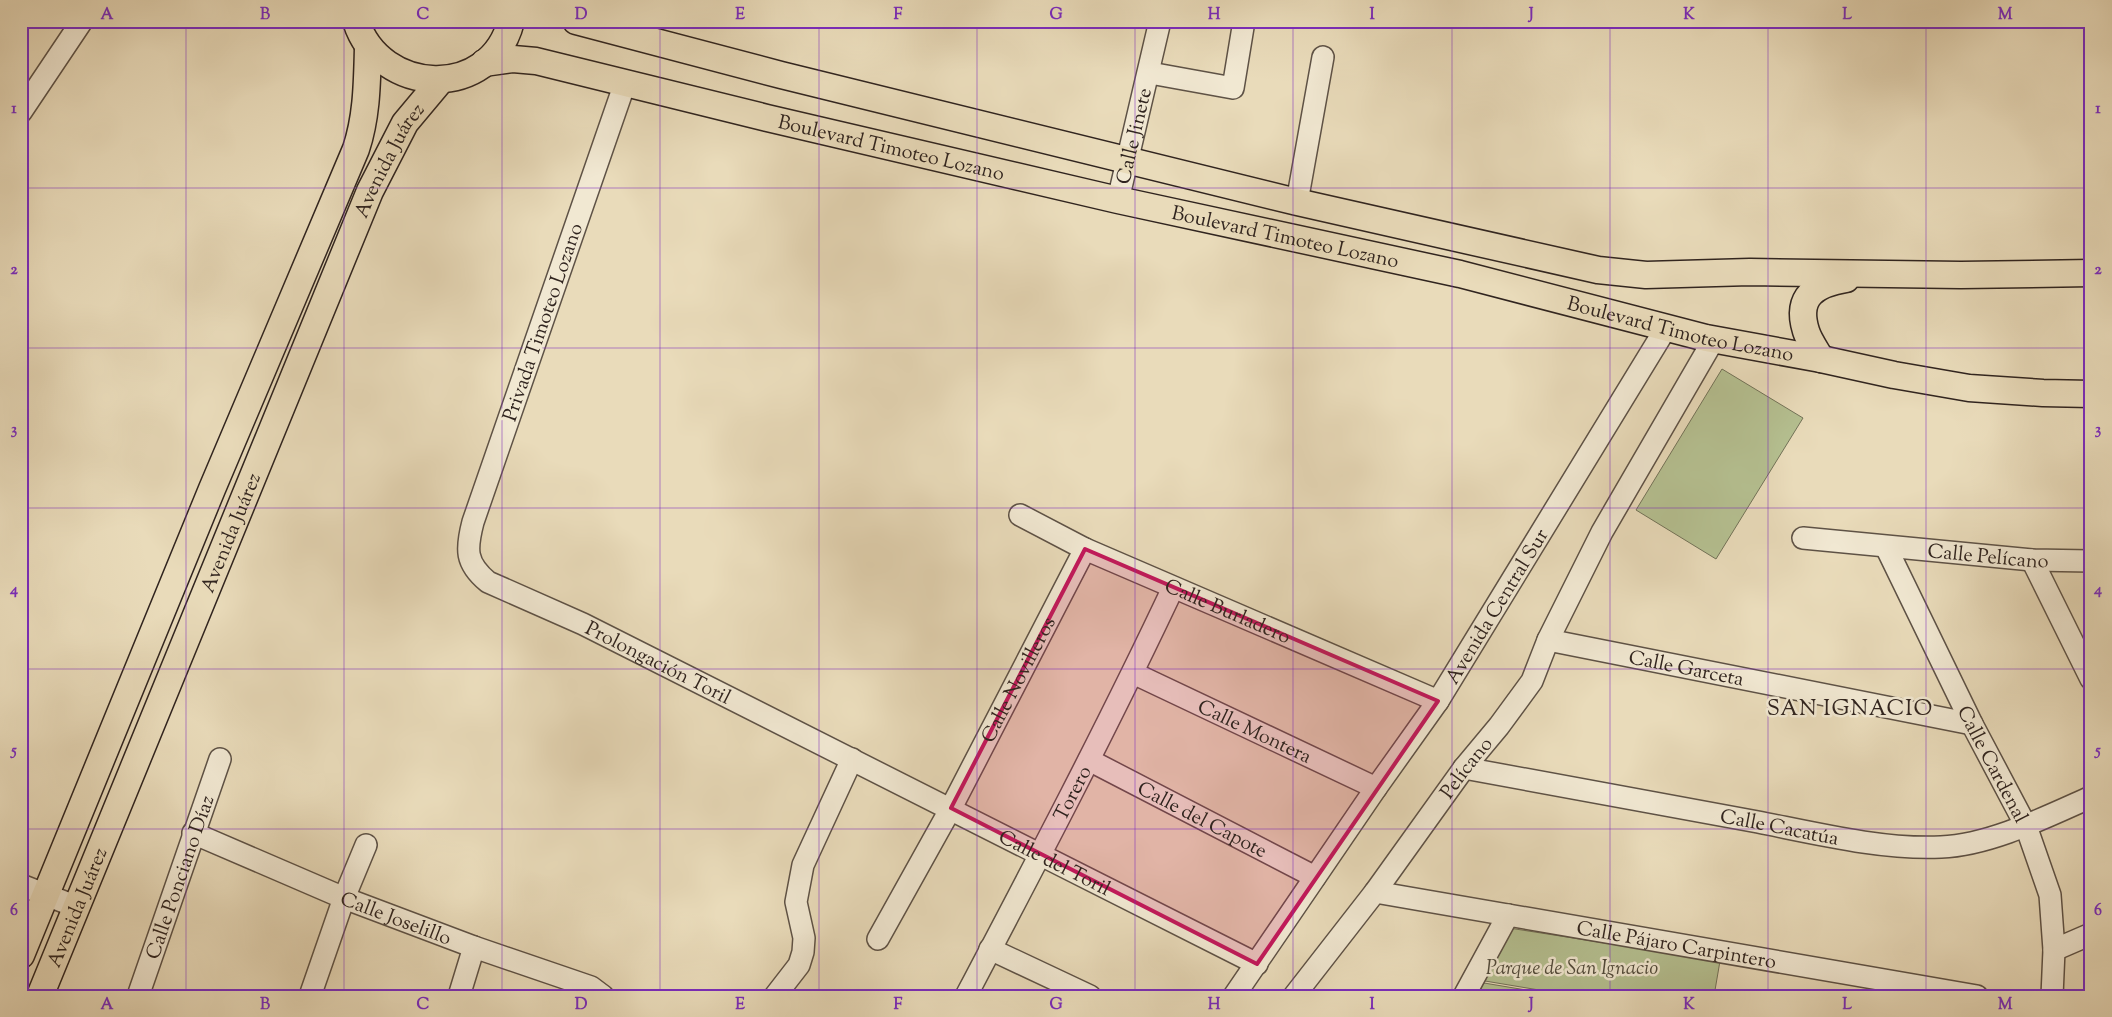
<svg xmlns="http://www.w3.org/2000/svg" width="2112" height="1017" font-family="'Sorts Mill Goudy',serif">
<rect width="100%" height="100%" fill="#e9dbba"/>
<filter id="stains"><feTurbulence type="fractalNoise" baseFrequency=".004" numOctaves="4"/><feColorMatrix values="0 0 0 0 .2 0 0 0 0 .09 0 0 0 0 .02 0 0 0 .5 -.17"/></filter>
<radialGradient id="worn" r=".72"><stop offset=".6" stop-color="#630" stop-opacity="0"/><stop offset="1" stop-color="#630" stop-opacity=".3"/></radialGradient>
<g fill="#b5c091" stroke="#727258">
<path d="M1722,369L1803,418L1716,559L1636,510Z"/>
<path d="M1509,928L1720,961L1714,996H1575L1485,981Z"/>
<path d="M1484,983L1562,996H1477Z"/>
</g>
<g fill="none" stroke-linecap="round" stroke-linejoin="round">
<g stroke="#5e5246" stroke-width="24">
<g id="minor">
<path d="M1150,73L1233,88L1244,21"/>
<path id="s1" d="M625,83L473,522C466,549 465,563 488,582L583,624L1257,964"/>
<path d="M21,112L82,21"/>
<path id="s2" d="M1118,200L1160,21"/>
<path d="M1297,202L1323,57"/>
<path id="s3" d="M1020,515L1085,549L1438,701"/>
<path id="s4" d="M1803,538L2032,560L2091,561"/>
<path id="s5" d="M1886,547L1972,724L2026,826L2050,895L2054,950L2052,996"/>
<path d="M2032,560L2091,679"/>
<path id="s6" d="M1548,640L1972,724"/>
<path id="s7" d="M1133,673L1376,788"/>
<path id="s8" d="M1089,760L1315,877"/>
<path id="s9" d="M1464,768C1562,786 1660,804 1758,822C1814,833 1884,850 1941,847C1990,845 2046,817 2091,797"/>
<path id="s10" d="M193,833L344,898L474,947L591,987L603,996"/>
<path d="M21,885L77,907"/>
<path id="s11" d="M1375,892L1977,996"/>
<path id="s12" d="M878,939L951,808L1085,549"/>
<path d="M990,949L1090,996"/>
<path d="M2054,950L2091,934"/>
<path id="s13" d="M138,996L220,759"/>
<path d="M310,996L344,898L366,845"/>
<path d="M459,996L474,947"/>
<path d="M775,996L799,965L803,952L804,938L796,902L803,865L852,759"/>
<path id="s14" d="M966,996C1037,861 1108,726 1173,588"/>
<path id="s15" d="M1234,996L1376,788L1438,701L1666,328"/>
<path id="s16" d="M1294,996L1375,892L1464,768L1499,726L1532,681L1548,640L1602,532L1714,339"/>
<path d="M1464,996L1508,915"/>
</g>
</g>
<g stroke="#30241f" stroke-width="29">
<g id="major">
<path d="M356,21C380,96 491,101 511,21"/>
<path d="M576,21L781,75L1297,202L1598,270L1646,275L1750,272L1961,275L2091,273"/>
<path id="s17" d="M484,63L513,59L536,61L767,118L1118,200L1460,274L1706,338L1821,359L1894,375L1969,388L2043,393L2091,394"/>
<path d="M1821,359C1816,350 1809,341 1806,331C1795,296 1816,284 1846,279"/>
<path d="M21,955L212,489L356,149C367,116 367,82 368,48"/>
<path id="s18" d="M40,996L370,191L405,123L441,80"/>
</g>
</g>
<use href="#minor" stroke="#f1e8d2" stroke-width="21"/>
<use href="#major" stroke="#e9dbba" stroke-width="26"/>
</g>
<path fill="#c2185b" fill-opacity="0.2" stroke="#c2185b" stroke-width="4" stroke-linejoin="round" d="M1085,549L1438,701L1257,964L951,808Z"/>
<path fill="none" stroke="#7b2cbf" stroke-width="1" stroke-opacity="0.55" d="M186,21V996M344,21V996M502,21V996M660,21V996M819,21V996M977,21V996M1135,21V996M1293,21V996M1452,21V996M1610,21V996M1768,21V996M1926,21V996M21,188H2091M21,348H2091M21,508H2091M21,669H2091M21,829H2091"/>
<g text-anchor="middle" stroke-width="5" stroke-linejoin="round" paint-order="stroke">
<g font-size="20" fill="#30241f" stroke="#f1e8d2">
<text dy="7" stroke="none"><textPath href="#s2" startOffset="66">Calle Jinete</textPath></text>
<text dy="7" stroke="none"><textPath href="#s17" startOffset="418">Boulevard Timoteo Lozano</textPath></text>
<text dy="7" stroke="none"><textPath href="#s18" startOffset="906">Avenida Juárez</textPath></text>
<text dy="7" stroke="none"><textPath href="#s17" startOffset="822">Boulevard Timoteo Lozano</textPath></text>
<text transform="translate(542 322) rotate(-71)" y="7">Privada Timoteo Lozano</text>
<text dy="7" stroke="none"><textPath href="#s17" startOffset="1228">Boulevard Timoteo Lozano</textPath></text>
<text dy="7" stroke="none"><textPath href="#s18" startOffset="501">Avenida Juárez</textPath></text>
<text dy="7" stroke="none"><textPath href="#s4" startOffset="186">Calle Pelícano</textPath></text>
<text dy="7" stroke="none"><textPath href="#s15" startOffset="470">Avenida Central Sur</textPath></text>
<text dy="7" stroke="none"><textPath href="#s3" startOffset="229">Calle Burladero</textPath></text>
<text dy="7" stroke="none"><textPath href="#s1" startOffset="720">Prolongación Toril</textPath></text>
<text dy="7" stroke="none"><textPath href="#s6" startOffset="141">Calle Garceta</textPath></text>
<text dy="7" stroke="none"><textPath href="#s12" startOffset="295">Calle Novilleros</textPath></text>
<text dy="7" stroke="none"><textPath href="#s7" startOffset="135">Calle Montera</textPath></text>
<text dy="7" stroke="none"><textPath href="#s5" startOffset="242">Calle Cardenal</textPath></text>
<text dy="7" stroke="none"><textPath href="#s16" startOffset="286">Pelícano</textPath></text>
<text dy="7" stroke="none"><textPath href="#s14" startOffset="229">Torero</textPath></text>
<text dy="7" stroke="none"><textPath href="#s8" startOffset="128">Calle del Capote</textPath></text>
<text dy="7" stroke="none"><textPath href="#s9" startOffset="321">Calle Cacatúa</textPath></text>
<text dy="7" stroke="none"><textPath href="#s1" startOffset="1164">Calle del Toril</textPath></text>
<text dy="7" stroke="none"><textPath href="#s13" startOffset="126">Calle Ponciano Díaz</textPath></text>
<text dy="7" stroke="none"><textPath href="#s18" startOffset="96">Avenida Juárez</textPath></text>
<text dy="7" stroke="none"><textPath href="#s10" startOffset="220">Calle Joselillo</textPath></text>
<text dy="7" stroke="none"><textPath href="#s11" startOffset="306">Calle Pájaro Carpintero</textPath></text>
</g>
<g font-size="20" font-style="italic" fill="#514b3c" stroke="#f1e8d2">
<text x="1572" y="974">Parque de San Ignacio</text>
</g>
<g font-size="22" letter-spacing="1" fill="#30241f" stroke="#f1e8d2">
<text x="1850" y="715">SAN IGNACIO</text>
</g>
</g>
<rect width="2112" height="1017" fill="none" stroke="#e9dbba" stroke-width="55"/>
<rect x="28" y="28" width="2056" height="962" fill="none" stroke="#7b2cbf" stroke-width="2"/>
<g font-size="16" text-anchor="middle" font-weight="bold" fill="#7b2cbf">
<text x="107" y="19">A</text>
<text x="265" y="19">B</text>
<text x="423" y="19">C</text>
<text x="581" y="19">D</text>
<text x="740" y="19">E</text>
<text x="898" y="19">F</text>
<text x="1056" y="19">G</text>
<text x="1214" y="19">H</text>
<text x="1372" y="19">I</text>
<text x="1531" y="19">J</text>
<text x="1689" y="19">K</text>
<text x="1847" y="19">L</text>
<text x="2005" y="19">M</text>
<text x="14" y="113">1</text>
<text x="2098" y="113">1</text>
<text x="14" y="274">2</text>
<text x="2098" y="274">2</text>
<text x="14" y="434">3</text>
<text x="2098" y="434">3</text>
<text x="14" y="594">4</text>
<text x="2098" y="594">4</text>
<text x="14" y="755">5</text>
<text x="2098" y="755">5</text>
<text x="14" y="915">6</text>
<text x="2098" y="915">6</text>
<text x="107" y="1009">A</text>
<text x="265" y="1009">B</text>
<text x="423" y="1009">C</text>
<text x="581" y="1009">D</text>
<text x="740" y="1009">E</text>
<text x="898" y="1009">F</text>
<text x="1056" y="1009">G</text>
<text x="1214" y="1009">H</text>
<text x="1372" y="1009">I</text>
<text x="1531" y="1009">J</text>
<text x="1689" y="1009">K</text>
<text x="1847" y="1009">L</text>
<text x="2005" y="1009">M</text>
</g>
<rect width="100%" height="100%" filter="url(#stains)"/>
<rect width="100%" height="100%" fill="url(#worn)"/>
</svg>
